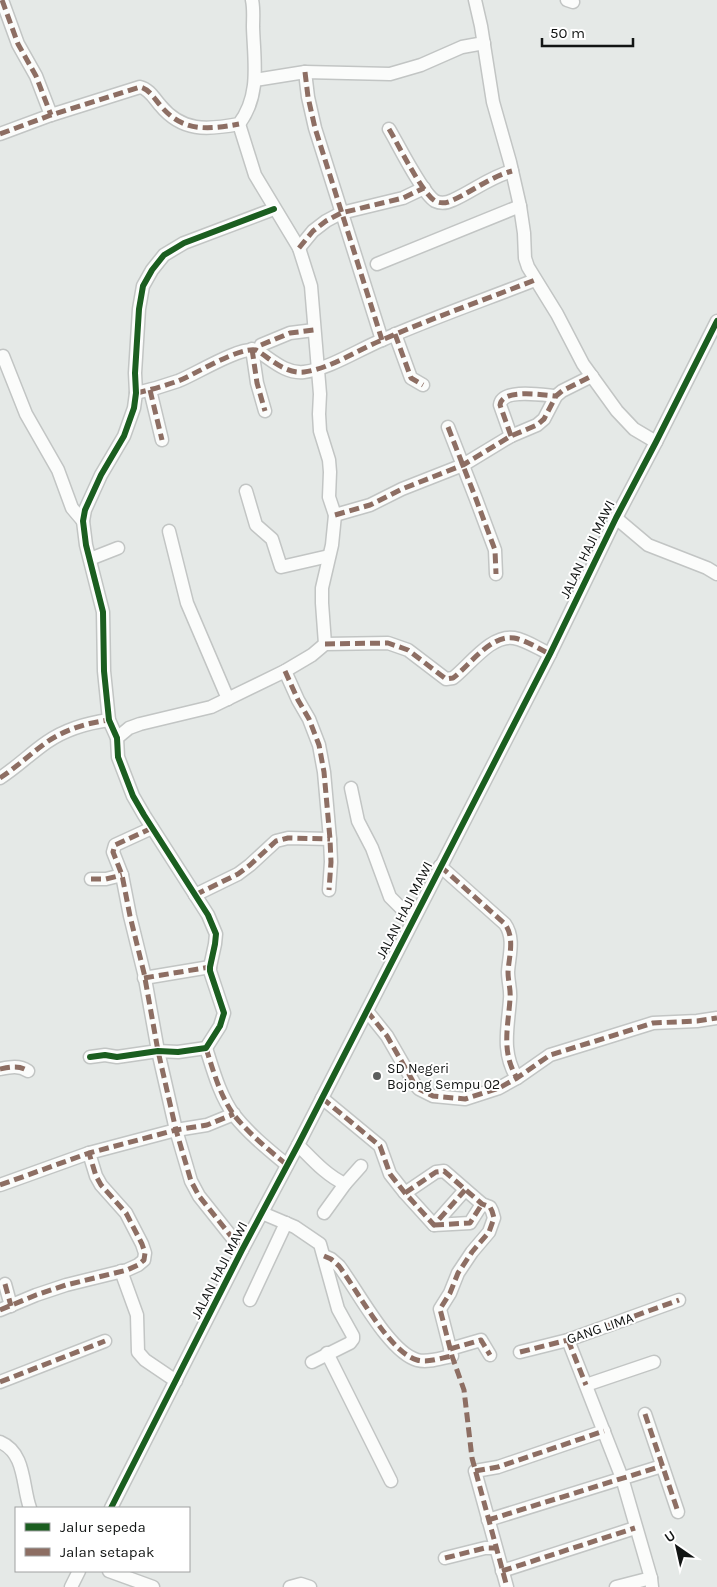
<svg xmlns="http://www.w3.org/2000/svg" width="717" height="1587" font-family="Karla,sans-serif">
<rect width="100%" height="100%" fill="#e5e9e7"/>
<g fill="none" stroke-linecap="round" stroke-linejoin="round">
<g stroke="#c2c5c4" stroke-width="15">
<g id="minor">
<path d="M2,0L18,44L36,76L51,115"/>
<path d="M475,0L481,26L493,102L510,162L520,206L524,233L525,258L528,267L557,314L583,364L617,411L634,429L656,442"/>
<path d="M567,0L573,2"/>
<path d="M305,72L308,97L315,128L382,340"/>
<path d="M255,80L305,72L390,74L421,65L462,47L484,43"/>
<path d="M239,124L255,175L299,248L311,286L320,394L319,414L320,431L329,460L330,472L329,497L335,515L332,545L322,588V603L325,644"/>
<path d="M389,129C398,144 422,193 435,201C441,204 447,203 453,200C473,191 490,177 512,171"/>
<path d="M0,134L51,115L140,87C149,89 154,98 160,105C182,132 207,130 239,124C261,95 254,61 253,27C253,18 254,9 252,0"/>
<path d="M299,248L313,231L326,221L341,213L403,198L424,188"/>
<path d="M377,264L520,206"/>
<path d="M395,334L411,378L423,385"/>
<path d="M261,345L290,333L314,330"/>
<path d="M252,349L257,383L265,411"/>
<path d="M3,356L26,414L58,470L72,508L83,521"/>
<path d="M150,390L162,440"/>
<path d="M136,393C150,390 164,386 178,381C196,374 238,347 256,350C271,359 285,374 304,372C329,369 358,350 382,340C432,318 484,300 535,280"/>
<path d="M448,427L476,499L495,550L496,574"/>
<path d="M511,436L500,405C502,388 543,395 556,396"/>
<path d="M246,491L256,525L272,539L281,567L329,556"/>
<path d="M335,515L370,505L402,489L463,465L511,436L537,425L544,419L556,396L562,391L592,376"/>
<path d="M616,518L648,545L707,568L717,574"/>
<path d="M169,531L187,603L228,699"/>
<path d="M90,559L118,548"/>
<path d="M285,671L298,700L309,719L319,745L324,772L330,839L331,862L329,890"/>
<path d="M117,738L129,728L140,724L211,707L285,671L312,655L325,644L388,643L408,650L446,679L453,678C469,666 491,634 514,638C526,640 539,649 550,654"/>
<path d="M0,778C17,767 31,753 47,742C66,729 87,723 109,720"/>
<path d="M351,788L358,821L372,848L390,897L400,907L415,915"/>
<path d="M152,828L115,845L113,852L122,875L130,916L144,973L158,1051L176,1130L191,1181L199,1196L242,1250"/>
<path d="M440,866L505,924C515,938 509,956 508,972C508,981 511,990 510,999C508,1028 501,1052 517,1078"/>
<path d="M91,879H106L122,875"/>
<path d="M195,895L238,874L250,865L276,841L288,838L330,839"/>
<path d="M144,978L210,967"/>
<path d="M367,1011L387,1036L414,1083L419,1089L433,1096L465,1099L499,1088L517,1078L550,1055L589,1043L653,1023L697,1021L717,1018"/>
<path d="M206,1048C213,1070 220,1096 234,1115C249,1134 269,1150 287,1165"/>
<path d="M90,1057L105,1055L117,1057L158,1051L178,1052L206,1048L220,1026L224,1013L210,971V967L215,944L216,934L208,915L144,815L133,796L118,757L117,738L109,720L104,671L103,612L86,545L83,521L85,510L101,475L124,436L134,408L136,393L135,373L139,309L143,286L152,270L164,255L184,243L274,209"/>
<path d="M0,1069C10,1067 19,1065 28,1071"/>
<path d="M322,1098L380,1146L390,1174L405,1193L434,1225L465,1190"/>
<path d="M298,1145C313,1160 326,1175 345,1184L324,1213"/>
<path d="M345,1184L361,1166"/>
<path d="M0,1185L89,1153L176,1130L207,1125L234,1114"/>
<path d="M262,1213L295,1227L320,1244L338,1309L353,1336V1339L350,1343L312,1362"/>
<path d="M434,1225L470,1223L482,1204"/>
<path d="M324,1256L331,1259L339,1266C358,1291 389,1352 417,1360C428,1363 441,1358 452,1356L440,1309L450,1293L458,1273L472,1252L489,1232L494,1218L492,1211L490,1207L482,1204L444,1171L436,1172L405,1193"/>
<path d="M121,1271L137,1315L138,1352L145,1360L176,1381"/>
<path d="M5,1284L11,1306"/>
<path d="M250,1300L286,1223"/>
<path d="M0,1310L36,1295L66,1285L127,1270L138,1265L144,1260L145,1253L142,1244L126,1213L101,1185L96,1176L89,1153"/>
<path d="M568,1340L622,1478L651,1578L652,1587"/>
<path d="M450,1349L481,1340L490,1355"/>
<path d="M520,1352L568,1340L679,1300"/>
<path d="M327,1353L391,1481"/>
<path d="M0,1382L105,1341"/>
<path d="M586,1385L654,1362"/>
<path d="M645,1414L678,1512"/>
<path d="M0,1442C26,1453 22,1486 30,1508"/>
<path d="M111,1508L242,1250L298,1145L550,654L616,518L656,442L717,321"/>
<path d="M488,1520L662,1466"/>
<path d="M445,1558L485,1548H495"/>
<path d="M109,1571L153,1587"/>
<path d="M502,1571L635,1528"/>
<path d="M71,1587L79,1571"/>
<path d="M290,1587L301,1584L310,1587"/>
<path d="M507,1587L475,1471L498,1467L604,1431"/>
<path d="M616,1587L651,1578"/>
</g>
</g>
<use href="#minor" stroke="#fbfcfb" stroke-width="12"/>
<g stroke="#8d6e63" stroke-width="5" stroke-dasharray="10 5" stroke-linecap="butt">
<path d="M2,0L18,44L36,76L51,115"/>
<path d="M305,72L308,97L315,128L382,340"/>
<path d="M389,129C398,144 422,193 435,201C441,204 447,203 453,200C473,191 490,177 512,171"/>
<path d="M0,134L51,115L140,87C149,89 154,98 160,105C182,132 207,130 239,124"/>
<path d="M299,248L313,231L326,221L341,213L403,198L424,188"/>
<path d="M395,334L411,378L423,385"/>
<path d="M261,345L290,333L314,330"/>
<path d="M252,349L257,383L265,411"/>
<path d="M150,390L162,440"/>
<path d="M136,393C150,390 164,386 178,381C196,374 238,347 256,350C271,359 285,374 304,372C329,369 358,350 382,340C432,318 484,300 535,280"/>
<path d="M448,427L476,499L495,550L496,574"/>
<path d="M511,436L500,405C502,388 543,395 556,396"/>
<path d="M335,515L370,505L402,489L463,465L511,436L537,425L544,419L556,396L562,391L592,376"/>
<path d="M325,644L388,643L408,650L446,679L453,678C469,666 491,634 514,638C526,640 539,649 550,654"/>
<path d="M285,671L298,700L309,719L319,745L324,772L330,839L331,862L329,890"/>
<path d="M0,778C17,767 31,753 47,742C66,729 87,723 109,720"/>
<path d="M152,828L115,845L113,852L122,875L130,916L144,973L158,1051L176,1130L191,1181L199,1196L242,1250"/>
<path d="M440,866L505,924C515,938 509,956 508,972C508,981 511,990 510,999C508,1028 501,1052 517,1078"/>
<path d="M91,879H106L122,875"/>
<path d="M195,895L238,874L250,865L276,841L288,838L330,839"/>
<path d="M144,978L210,967"/>
<path d="M367,1011L387,1036L414,1083L419,1089L433,1096L465,1099L499,1088L517,1078L550,1055L589,1043L653,1023L697,1021L717,1018"/>
<path d="M206,1048C213,1070 220,1096 234,1115C249,1134 269,1150 287,1165"/>
<path d="M0,1069C10,1067 19,1065 28,1071"/>
<path d="M322,1098L380,1146L390,1174L405,1193L434,1225L465,1190"/>
<path d="M0,1185L89,1153L176,1130L207,1125L234,1114"/>
<path d="M405,1193L436,1172L444,1171L482,1204L490,1207L492,1211L494,1218L489,1232L472,1252L458,1273L450,1293L440,1309L452,1356L464,1390L472,1458L507,1587"/>
<path d="M434,1225L470,1223L482,1204"/>
<path d="M324,1256L331,1259L339,1266C358,1291 389,1352 417,1360C428,1363 441,1358 452,1356"/>
<path d="M5,1284L11,1306"/>
<path d="M0,1310L36,1295L66,1285L127,1270L138,1265L144,1260L145,1253L142,1244L126,1213L101,1185L96,1176L89,1153"/>
<path d="M568,1340L586,1385"/>
<path d="M450,1349L481,1340L490,1355"/>
<path d="M520,1352L568,1340L679,1300"/>
<path d="M0,1382L105,1341"/>
<path d="M645,1414L678,1512"/>
<path d="M475,1471L498,1467L604,1431"/>
<path d="M488,1520L662,1466"/>
<path d="M445,1558L485,1548H495"/>
<path d="M502,1571L635,1528"/>
</g>
<g stroke="#fff" stroke-width="9">
<g id="cycleway">
<path d="M90,1057L105,1055L117,1057L158,1051L178,1052L206,1048L220,1026L224,1013L210,971V967L215,944L216,934L208,915L144,815L133,796L118,757L117,738L109,720L104,671L103,612L86,545L83,521L85,510L101,475L124,436L134,408L136,393L135,373L139,309L143,286L152,270L164,255L184,243L274,209"/>
<path d="M111,1508L242,1250L298,1145L550,654L616,518L656,442L717,321"/>
</g>
</g>
<use href="#cycleway" stroke="#1b5e20" stroke-width="6"/>
</g>
<circle fill="#5c5f5e" stroke="#fff" stroke-width="2" cx="377" cy="1076" r="5"/>
<g text-anchor="middle" stroke-width="4" stroke-linejoin="round" paint-order="stroke">
<g font-size="14" fill="#121514" stroke="#fff">
<text transform="translate(587 549) rotate(-64)" y="5">JALAN HAJI MAWI</text>
<text transform="translate(404 910) rotate(-63)" y="5">JALAN HAJI MAWI</text>
<text transform="translate(219 1270) rotate(-63)" y="5">JALAN HAJI MAWI</text>
<text transform="translate(600 1328) rotate(-19)" y="5">GANG LIMA</text>
</g>
<g font-size="14" fill="#121514" stroke="#fff" text-anchor="start">
<text x="387" y="1073">SD Negeri<tspan x="387" dy="16">Bojong Sempu 02</tspan></text>
</g>
</g>
<rect x="15" y="1507" width="175" height="65" fill="#ffffff" stroke="#a0a1a1"/>
<rect x="25" y="1523" width="25" height="8" fill="#1b5e20" stroke="#a0a1a1"/>
<text x="60" y="1532" font-size="15" fill="#121514">Jalur sepeda</text>
<rect x="25" y="1548" width="25" height="8" fill="#8d6e63" stroke="#a0a1a1"/>
<text x="60" y="1557" font-size="15" fill="#121514">Jalan setapak</text>
<g transform="translate(677 1547) rotate(326)" stroke="#ffffff" stroke-width="4" paint-order="stroke">
<path d="M0-4L9 19L0 12L-9 19Z" fill="#121514"/>
<text y="-8" font-size="14" font-weight="bold" text-anchor="middle" fill="#121514">U</text>
</g>
<path d="M542 38v8h91v-8" fill="none" stroke="#121514" stroke-width="2.5"/>
<text x="550" y="38" font-size="15" fill="#121514" stroke="#ffffff" stroke-width="4" paint-order="stroke">50 m</text>
</svg>
